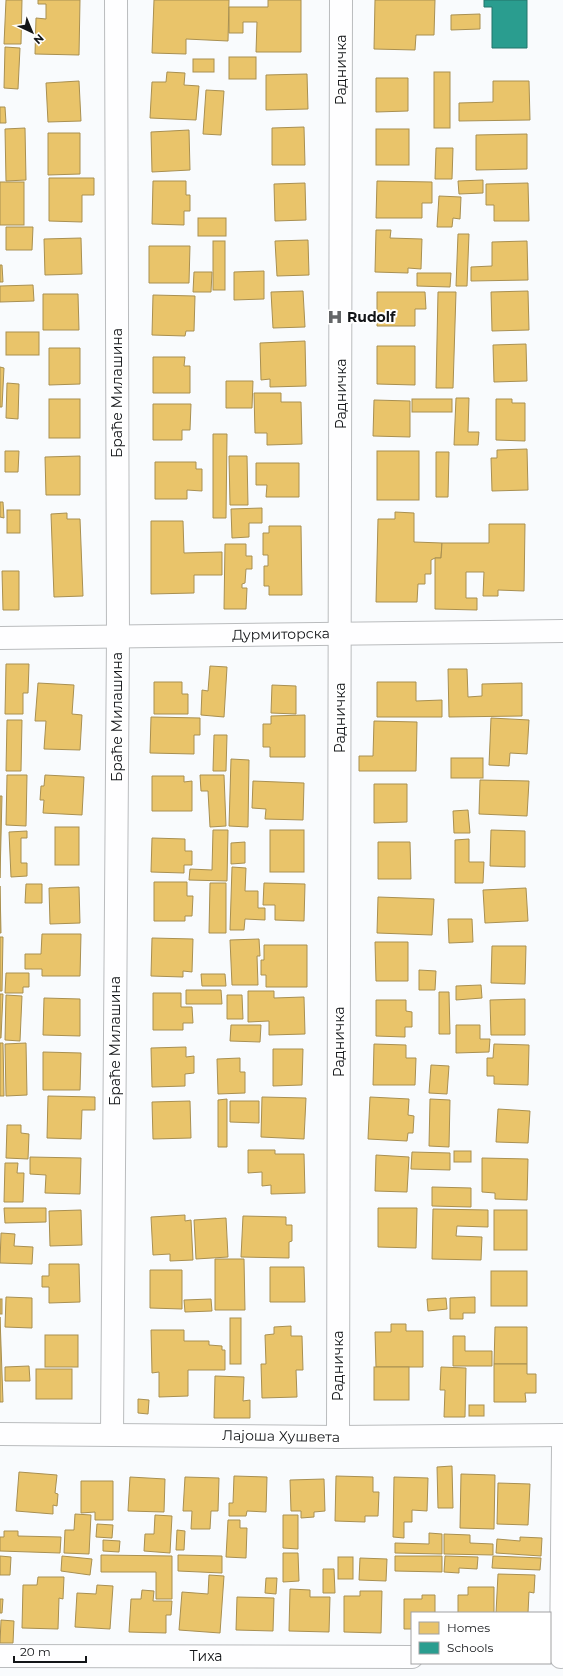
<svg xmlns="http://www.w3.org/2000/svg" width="563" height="1676" font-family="Montserrat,sans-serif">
<rect width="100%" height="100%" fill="#f9fbfd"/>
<g fill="#e9c46a" stroke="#a99051">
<path d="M6,0H22L21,44H4Z"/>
<path d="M38,0H80L79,55L35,54L36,18L46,19V4H38Z"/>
<path d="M154,0H229L228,41L186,39V54L152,53Z"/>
<path d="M268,0H301V52H256L257,22H243V33H229V7H268Z"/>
<path d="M375,0H435L434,35H416L415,50L374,49Z"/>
<path d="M480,14V29L451,30V15Z"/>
<path d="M5,47L20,48L18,89L4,88Z"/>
<rect x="229" y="57" width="27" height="22"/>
<rect x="193" y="59" width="21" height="13"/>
<path d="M167,72L185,73L184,85L199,86L196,120L150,118L152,82H166Z"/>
<rect x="434" y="72" width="16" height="56"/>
<path d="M307,74L308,109L266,110V75Z"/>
<path d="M376,78H408V111L376,112Z"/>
<path d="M79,81L81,121L48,122L46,83Z"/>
<path d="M493,81H529L530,120L459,121V103L493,102Z"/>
<path d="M206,90L224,91L221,135L203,134Z"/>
<path d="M0,107H5L6,123H0Z"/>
<path d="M304,127L305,165H272V128Z"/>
<path d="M25,128L26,180L6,181L5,129Z"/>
<rect x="376" y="129" width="33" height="36"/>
<path d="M189,130L190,170L152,172L151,132Z"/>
<path d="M48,133H80V174L48,175Z"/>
<path d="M527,134V169L476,170V135Z"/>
<path d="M436,148H453L452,179H435Z"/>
<path d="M49,178H94V195H82V222L49,221Z"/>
<path d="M483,180V193L459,194L458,181Z"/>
<path d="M153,181H186V195H190V211H184V225L152,224Z"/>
<path d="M377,181L432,182V203H422V218H376Z"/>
<rect x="0" y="182" width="24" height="43"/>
<path d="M305,183L306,220L275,221L274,184Z"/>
<path d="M528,183L529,221H494V205H486V184Z"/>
<path d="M439,196L461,197L460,219L453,218L452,227H437Z"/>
<rect x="198" y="218" width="28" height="18"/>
<path d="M6,227H33L32,250H6Z"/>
<path d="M376,230H391L390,238L422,239L421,269L408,268V273L375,272Z"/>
<path d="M458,234H469L467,286H456Z"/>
<path d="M81,238L82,274L45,275L44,239Z"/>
<path d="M308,240L309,275L277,276L275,241Z"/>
<rect x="213" y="241" width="12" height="49"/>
<path d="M527,241L528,280L471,281V267L492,266V242Z"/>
<path d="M149,246H190L189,283H149Z"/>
<path d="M0,265H2L3,282H0Z"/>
<path d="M264,271V299L234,300V272Z"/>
<path d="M194,272H212L211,292H193Z"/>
<path d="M417,273H451L450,287L417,286Z"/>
<path d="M33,285L34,301L0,302V286Z"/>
<path d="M303,291L305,327L273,328L271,292Z"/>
<path d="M528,291L529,330L492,331L491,292Z"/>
<path d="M377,292H425L426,309H415V326H377Z"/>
<path d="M438,292H456L453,388H436Z"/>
<path d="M43,294H78L79,330H43Z"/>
<path d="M153,295L195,296L194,331H186L185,336L152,335Z"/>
<rect x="6" y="332" width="33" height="23"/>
<path d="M305,341L306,386L270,387V379L261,380L260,343Z"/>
<path d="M526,344L527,381L494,382L493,345Z"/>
<path d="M377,346H415V385L377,384Z"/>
<path d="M49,348H80V384L49,385Z"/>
<path d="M153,357H185L184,366H190V393H153Z"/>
<path d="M0,367L4,368L2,407H0Z"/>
<path d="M226,381H253L252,408H226Z"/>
<path d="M7,383L19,384L18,419L6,418Z"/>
<path d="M254,393H281V402H301L302,444L267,445V433H255Z"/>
<path d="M456,398H469L468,432H479L478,445H454Z"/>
<rect x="49" y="399" width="31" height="39"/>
<rect x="412" y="399" width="40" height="13"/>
<path d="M496,399H512V403H525V441L496,440Z"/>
<path d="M374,400L410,401V437L373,436Z"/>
<path d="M153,404H191L190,430H182V440H153Z"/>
<path d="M213,434H227L226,518H213Z"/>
<path d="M527,449L528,490L492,491L491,458H497V450Z"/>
<path d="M5,451H19L18,472H5Z"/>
<rect x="377" y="451" width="42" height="49"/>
<path d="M436,452H449L448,497H436Z"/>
<path d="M80,456V495H46L45,457Z"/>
<path d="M229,456H247L248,505H230Z"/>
<path d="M155,462H196V469H202V491L187,490V499H155Z"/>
<path d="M256,463H299V497H266L267,485H256Z"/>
<path d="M0,502H3L4,518L0,517Z"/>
<path d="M262,508V523H249V537L232,538L231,509Z"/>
<rect x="7" y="510" width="13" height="23"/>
<path d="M395,512L414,513V542L442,543L441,558H435L431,560V574H425V584H418L417,602H376L378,519H395Z"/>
<path d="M67,513V519H80L83,596L54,597L51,514Z"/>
<path d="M151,521H183L184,553L222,552V575H194V593L151,594Z"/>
<path d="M489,524H525L524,591L498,590V596H483L484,572H466V598H477V610L435,609V558H441L442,543H489Z"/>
<path d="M269,526H301L302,595H269V586H264V566H268V555H263V533H269Z"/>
<path d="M225,544H246V556H252V569H246L245,583L242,584V588H247L246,609H224Z"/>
<path d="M2,571H19V610H3Z"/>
<path d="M6,664H29L28,693H23V714H5Z"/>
<path d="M210,666L227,667L224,717L201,715L202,690L208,691Z"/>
<path d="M448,669H467L468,697L482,696V684L522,683V716L449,717Z"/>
<path d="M154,682H182V694H188V714H154Z"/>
<path d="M377,682H416V701L442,700V717H377Z"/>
<path d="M38,683L74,685L72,714L82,715L80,750L44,749L46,721H35Z"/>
<path d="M272,685L296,686V714L271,713Z"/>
<path d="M305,715V757H270V747H263V724H271V716Z"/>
<path d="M151,717L200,718V735H194V754L150,753Z"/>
<path d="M491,718L529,720L527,754L510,753L509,766L489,765Z"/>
<path d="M7,720H22L21,771H6Z"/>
<path d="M374,721L417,722L416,771H359V756H373Z"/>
<path d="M214,735H227L226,771H213Z"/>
<rect x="451" y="758" width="32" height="20"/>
<path d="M231,759L249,760L248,827L229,826Z"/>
<path d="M7,775H27L26,826L6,825Z"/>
<path d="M45,775L84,777L82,815L43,813L44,800H40L41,786H44Z"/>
<path d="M200,775H224L226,826L210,827L208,791H201Z"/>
<path d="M152,776H184V782L192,781V811H152Z"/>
<path d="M480,780L529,781L527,816L479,814Z"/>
<path d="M253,781L304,783L303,820L265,819L266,809L252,808Z"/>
<path d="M374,784H407V822L374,823Z"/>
<path d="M0,796H2L0,878Z"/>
<path d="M468,810L470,833H454L453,811Z"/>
<rect x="55" y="827" width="24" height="38"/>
<path d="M213,830H228L227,881L189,880L190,869L212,870Z"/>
<rect x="270" y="830" width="34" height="42"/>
<path d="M491,830L525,831V867L490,866Z"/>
<path d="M27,831V838H21V863H27V876L11,877L9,832Z"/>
<path d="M152,838L185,839V851H192V865H184V873L151,872Z"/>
<path d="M469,839V862H484L483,883H455V840Z"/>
<path d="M245,842V863L231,864V843Z"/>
<path d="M378,842H410L411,879H378Z"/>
<path d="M232,867L246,868L245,891H258V908H265V920L245,919L244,930H230Z"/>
<path d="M154,882H187V896H193L192,916H185V921H154Z"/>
<path d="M210,883H226V933H209Z"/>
<path d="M264,883L305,884L304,921L275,920V905H263Z"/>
<path d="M26,884H42V903H25Z"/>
<path d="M0,886L1,933H0Z"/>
<path d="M79,887L80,923L50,924L49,888Z"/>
<path d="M526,888L528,921L485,923L483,890Z"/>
<path d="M378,897L434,899L432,935L377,933Z"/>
<path d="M448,919H472L473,942L449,943Z"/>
<path d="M42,934H81L80,976H42V969H25V954H41Z"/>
<path d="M0,937H3L2,991H0Z"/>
<path d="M152,938L193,939L192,972L183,971V977L151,976Z"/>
<path d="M259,939L260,956H257L258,985H232L230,940Z"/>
<path d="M375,942H408V981H376Z"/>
<path d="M264,945H307V987H266V975H261V960H264Z"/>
<path d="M492,946H526L525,984L491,983Z"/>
<path d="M419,970L436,971L435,990H419Z"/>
<path d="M6,973H29V987H23V993H5Z"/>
<path d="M201,974H225L226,986H202Z"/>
<path d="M481,985L482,998L456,1000V986Z"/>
<path d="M186,990H221L222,1004H186Z"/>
<path d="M248,991H274V998L304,997L305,1034L269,1035V1021L248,1022Z"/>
<path d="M439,992H449L450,1034H439Z"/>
<path d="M153,993H181V1007H192L193,1023H183V1030H153Z"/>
<path d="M0,994H3L1,1038H0Z"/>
<path d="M6,995L22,996L20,1041L5,1040Z"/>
<path d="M227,995H242L243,1019H227Z"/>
<path d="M44,998L80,999V1036L43,1035Z"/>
<path d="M525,999V1035H491L490,1000Z"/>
<path d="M376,1000H406V1011L412,1012V1027H405V1037L376,1036Z"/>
<path d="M231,1025H261L260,1042L230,1041Z"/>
<path d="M456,1025H480V1039H490L489,1052L456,1053Z"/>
<path d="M0,1043H3L4,1096H0Z"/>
<path d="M26,1043L27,1095L6,1096L5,1044Z"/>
<path d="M374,1044L406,1045V1058H416L415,1085H373Z"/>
<path d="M494,1044L529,1045L528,1085L494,1084V1076H487V1058H493Z"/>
<path d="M186,1047V1057L194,1056V1073L185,1074V1086L152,1087L151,1048Z"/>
<path d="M273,1049H303L302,1085L273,1086Z"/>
<path d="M43,1052L81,1053L80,1090H43Z"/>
<path d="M240,1058V1072H245V1093L218,1094L217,1059Z"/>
<path d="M431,1065L449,1066L447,1094L429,1093Z"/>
<path d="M48,1096L95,1097V1110H82L81,1139L47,1138Z"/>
<path d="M262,1097L306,1098L304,1139L261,1137Z"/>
<path d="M370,1097L409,1099L408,1115L414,1116L413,1133H408L407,1141L368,1139Z"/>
<path d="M227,1099V1147H218V1100Z"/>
<path d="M430,1099L450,1100L449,1147L429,1146Z"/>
<path d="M190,1101L191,1138L153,1139L152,1102Z"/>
<path d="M230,1101H259V1123L230,1122Z"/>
<path d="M498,1109L530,1111L528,1143L496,1142Z"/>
<path d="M7,1125H21V1133L29,1134L28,1159L6,1158Z"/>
<path d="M248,1150H275V1154H304L305,1193L271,1194V1185L262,1186V1172L248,1173Z"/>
<rect x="454" y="1151" width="17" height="11"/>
<path d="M412,1152L450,1153V1170L411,1169Z"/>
<path d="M376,1155L409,1157L407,1192L375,1191Z"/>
<path d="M30,1157L81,1158L80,1194L45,1193L46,1175L30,1174Z"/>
<path d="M482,1158L528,1159L527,1200L495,1199V1193L482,1192Z"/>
<path d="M5,1163H18L17,1173H24L23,1202H4Z"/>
<path d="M432,1187L471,1188V1207L432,1206Z"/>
<path d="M4,1208H46V1222L5,1223Z"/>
<path d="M378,1208H417L416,1248L378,1247Z"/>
<path d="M433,1209L488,1210V1227L457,1226L456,1236L482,1237L481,1260L432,1259Z"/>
<path d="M81,1210L82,1245L50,1246L49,1211Z"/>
<rect x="494" y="1210" width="33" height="40"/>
<path d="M185,1215V1221L191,1220L193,1260L170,1261V1254L153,1255L151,1217Z"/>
<path d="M243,1216L286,1217V1225H292V1241L289,1242V1258L241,1257Z"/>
<path d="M226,1218L228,1257L196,1259L194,1220Z"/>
<path d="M1,1233L15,1234L14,1246L33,1247L32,1264L0,1263Z"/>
<path d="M215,1259H244L245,1310H215Z"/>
<path d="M49,1264H79L80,1302L49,1303V1287H42V1276H49Z"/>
<path d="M270,1267H304L305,1302H270Z"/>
<path d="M150,1270H182V1309L150,1308Z"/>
<rect x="491" y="1271" width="36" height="35"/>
<path d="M6,1297L32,1298V1328L5,1327Z"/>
<path d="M475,1297V1313H463V1319H450V1298Z"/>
<path d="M446,1298L447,1309L428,1311L427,1299Z"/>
<rect x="0" y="1299" width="2" height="15"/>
<path d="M211,1299L212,1311L185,1312L184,1300Z"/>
<path d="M0,1317L3,1402H0Z"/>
<rect x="230" y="1318" width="11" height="46"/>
<path d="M391,1324H406V1331H423V1367H376L375,1332H391Z"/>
<path d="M291,1326V1336H302L303,1370H296L297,1397L262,1398L261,1364H266L265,1335L274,1334V1327Z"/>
<path d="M495,1327H527V1364H494Z"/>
<path d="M151,1330H184V1341H209V1345L222,1346V1350H225V1370H188V1396L159,1397V1372L152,1373Z"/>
<rect x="45" y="1335" width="33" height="32"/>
<path d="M453,1336H465V1351H492V1366H453Z"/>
<path d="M494,1364H527V1374H536V1393H525L526,1402H494Z"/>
<path d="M29,1366L30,1381H5V1367Z"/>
<rect x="374" y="1367" width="35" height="33"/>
<path d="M441,1367L466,1368L465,1417H444L445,1390H440Z"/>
<rect x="36" y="1369" width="36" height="30"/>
<path d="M215,1376L244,1377L243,1401L250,1400V1418H214Z"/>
<path d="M138,1399L149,1400L148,1414L138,1413Z"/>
<rect x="469" y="1405" width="15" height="11"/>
<path d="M452,1466L453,1508H438L437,1467Z"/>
<path d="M19,1472L57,1475L55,1493L58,1494L57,1506L53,1505V1514L16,1511Z"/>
<path d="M461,1474L495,1475L494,1529L460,1528Z"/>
<path d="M234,1476L267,1477L266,1512L247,1511L246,1516H229V1503H233Z"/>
<path d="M336,1476L373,1477V1492H379L378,1516H365V1522L335,1521Z"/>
<path d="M130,1477L165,1479L164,1512L128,1511Z"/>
<path d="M185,1477L219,1478L218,1511H211L210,1529H191L192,1511H183Z"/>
<path d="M394,1477L428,1478L427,1511L412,1510V1522H404V1538L393,1537Z"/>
<path d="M324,1479L325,1511L314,1512V1517L301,1518V1511H291L290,1480Z"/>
<path d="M81,1481H113V1520H95V1512L81,1513Z"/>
<path d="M498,1483L530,1484L528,1525L497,1524Z"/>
<path d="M75,1514L91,1515L89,1554L64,1553L65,1530H74Z"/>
<path d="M155,1515L172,1516L170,1553L144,1551L145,1534H154Z"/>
<path d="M283,1515H298V1549L283,1548Z"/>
<path d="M228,1520H240V1528H247L246,1558L226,1557Z"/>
<path d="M97,1524L113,1525L112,1538L96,1537Z"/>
<path d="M177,1530L185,1531L184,1550H176Z"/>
<path d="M4,1531H18V1536L61,1537L60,1553L0,1551V1537H4Z"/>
<path d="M429,1533L442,1534V1554L395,1553V1543L429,1544Z"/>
<path d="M444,1534L470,1535V1543L493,1544V1555L444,1554Z"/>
<path d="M520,1537L542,1538L541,1556L496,1553L497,1539L520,1541Z"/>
<path d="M103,1540L120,1541L119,1552L103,1551Z"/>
<path d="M283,1553H298L299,1581L283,1582Z"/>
<path d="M101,1555L172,1556V1599H156V1572H101Z"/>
<path d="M178,1555L222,1556V1573L178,1571Z"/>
<path d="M0,1556L11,1557L10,1575H0Z"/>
<path d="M62,1556L92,1559L90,1575L61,1571Z"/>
<path d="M395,1556H442V1572L395,1571Z"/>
<path d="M445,1556L478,1557L477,1569L459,1568V1573L444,1572Z"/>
<path d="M493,1556L541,1558L540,1570L492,1568Z"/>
<rect x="338" y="1557" width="15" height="22"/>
<path d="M360,1558L387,1559L386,1581L359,1580Z"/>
<path d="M323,1569H334L335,1593H323Z"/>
<path d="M498,1574L535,1575L534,1593L529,1592L528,1613H496Z"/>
<path d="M209,1575L224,1576L220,1633L179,1630L182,1592L208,1594Z"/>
<path d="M38,1577H64L63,1599L59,1598L58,1629L22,1628L23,1585H37Z"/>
<path d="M266,1578H277L276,1594L265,1593Z"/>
<path d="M97,1585L113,1586L110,1629L75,1627L77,1593L96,1594Z"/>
<path d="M468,1587H494V1613H458V1595H468Z"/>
<path d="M290,1589L310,1590V1597H330L329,1632L289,1631Z"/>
<path d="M142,1590L154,1591L153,1601H172L171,1615H166V1633L129,1632L131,1599H141Z"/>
<path d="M360,1591H382L381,1633L344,1632V1596H360Z"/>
<path d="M422,1595H435V1613H412V1629H404V1599H422Z"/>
<path d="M237,1597L274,1598L273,1631L236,1630Z"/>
<path d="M0,1599H3L2,1613H0Z"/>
<path d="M1,1620L14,1621L13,1643H0Z"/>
</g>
<path fill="#2a9d8f" stroke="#23746b" d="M484,0H527V48H492V7H484Z"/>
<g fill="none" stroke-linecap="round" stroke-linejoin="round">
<g stroke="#babcbe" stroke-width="24">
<g id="street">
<path d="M0,638L563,631"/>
<path d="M0,1434L338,1437L563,1435"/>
<path d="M112,1434L118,636L116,0"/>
<path d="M338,1437L341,0"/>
<path d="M0,1656L412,1657"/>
<path d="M561,1657L563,1447"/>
</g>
</g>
<use href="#street" stroke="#fefeff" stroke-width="22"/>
</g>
<defs>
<g id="hospital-bare" transform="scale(1.2)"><path d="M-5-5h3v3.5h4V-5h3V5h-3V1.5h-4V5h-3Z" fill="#646668" stroke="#fff" stroke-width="2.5" paint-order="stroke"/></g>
</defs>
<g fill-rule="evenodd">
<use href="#hospital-bare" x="335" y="317"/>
</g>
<g text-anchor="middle" stroke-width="4" stroke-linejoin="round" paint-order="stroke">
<g font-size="14" fill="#131518" stroke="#fff">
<text transform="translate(341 70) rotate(-90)" y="5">Радничка</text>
<text transform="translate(117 393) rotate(-90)" y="5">Браће Милашина</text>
<text transform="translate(341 394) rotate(-90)" y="5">Радничка</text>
<text transform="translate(281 634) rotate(-1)" y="5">Дурмиторска</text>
<text transform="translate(117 717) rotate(-90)" y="5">Браће Милашина</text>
<text transform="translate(340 718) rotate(-90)" y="5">Радничка</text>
<text transform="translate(115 1041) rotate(-90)" y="5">Браће Милашина</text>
<text transform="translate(339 1042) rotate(-90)" y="5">Радничка</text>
<text transform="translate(338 1366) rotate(-90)" y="5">Радничка</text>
<text transform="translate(281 1436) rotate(1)" y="5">Лајоша Хушвета</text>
<text x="206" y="1661">Тиха</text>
</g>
<g font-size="14" font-weight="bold" fill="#131518" stroke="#fff" text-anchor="start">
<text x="347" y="322">Rudolf</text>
</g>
</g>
<rect x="411" y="1612" width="140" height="52" fill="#ffffff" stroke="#a1a1a3"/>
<rect x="419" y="1622" width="20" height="12" fill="#e9c46a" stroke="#a1a1a3"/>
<text x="447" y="1632" font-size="12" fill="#131518">Homes</text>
<rect x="419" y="1642" width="20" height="12" fill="#2a9d8f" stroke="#a1a1a3"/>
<text x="447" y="1652" font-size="12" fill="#131518">Schools</text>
<g transform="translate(32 32) rotate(136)" stroke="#ffffff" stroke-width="3" paint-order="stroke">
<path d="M0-3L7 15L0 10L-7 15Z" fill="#131518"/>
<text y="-6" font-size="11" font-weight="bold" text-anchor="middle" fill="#131518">N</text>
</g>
<path d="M14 1656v6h72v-6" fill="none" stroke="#131518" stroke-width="2"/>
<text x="20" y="1656" font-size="12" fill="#131518" stroke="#ffffff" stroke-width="3" paint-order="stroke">20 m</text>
</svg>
